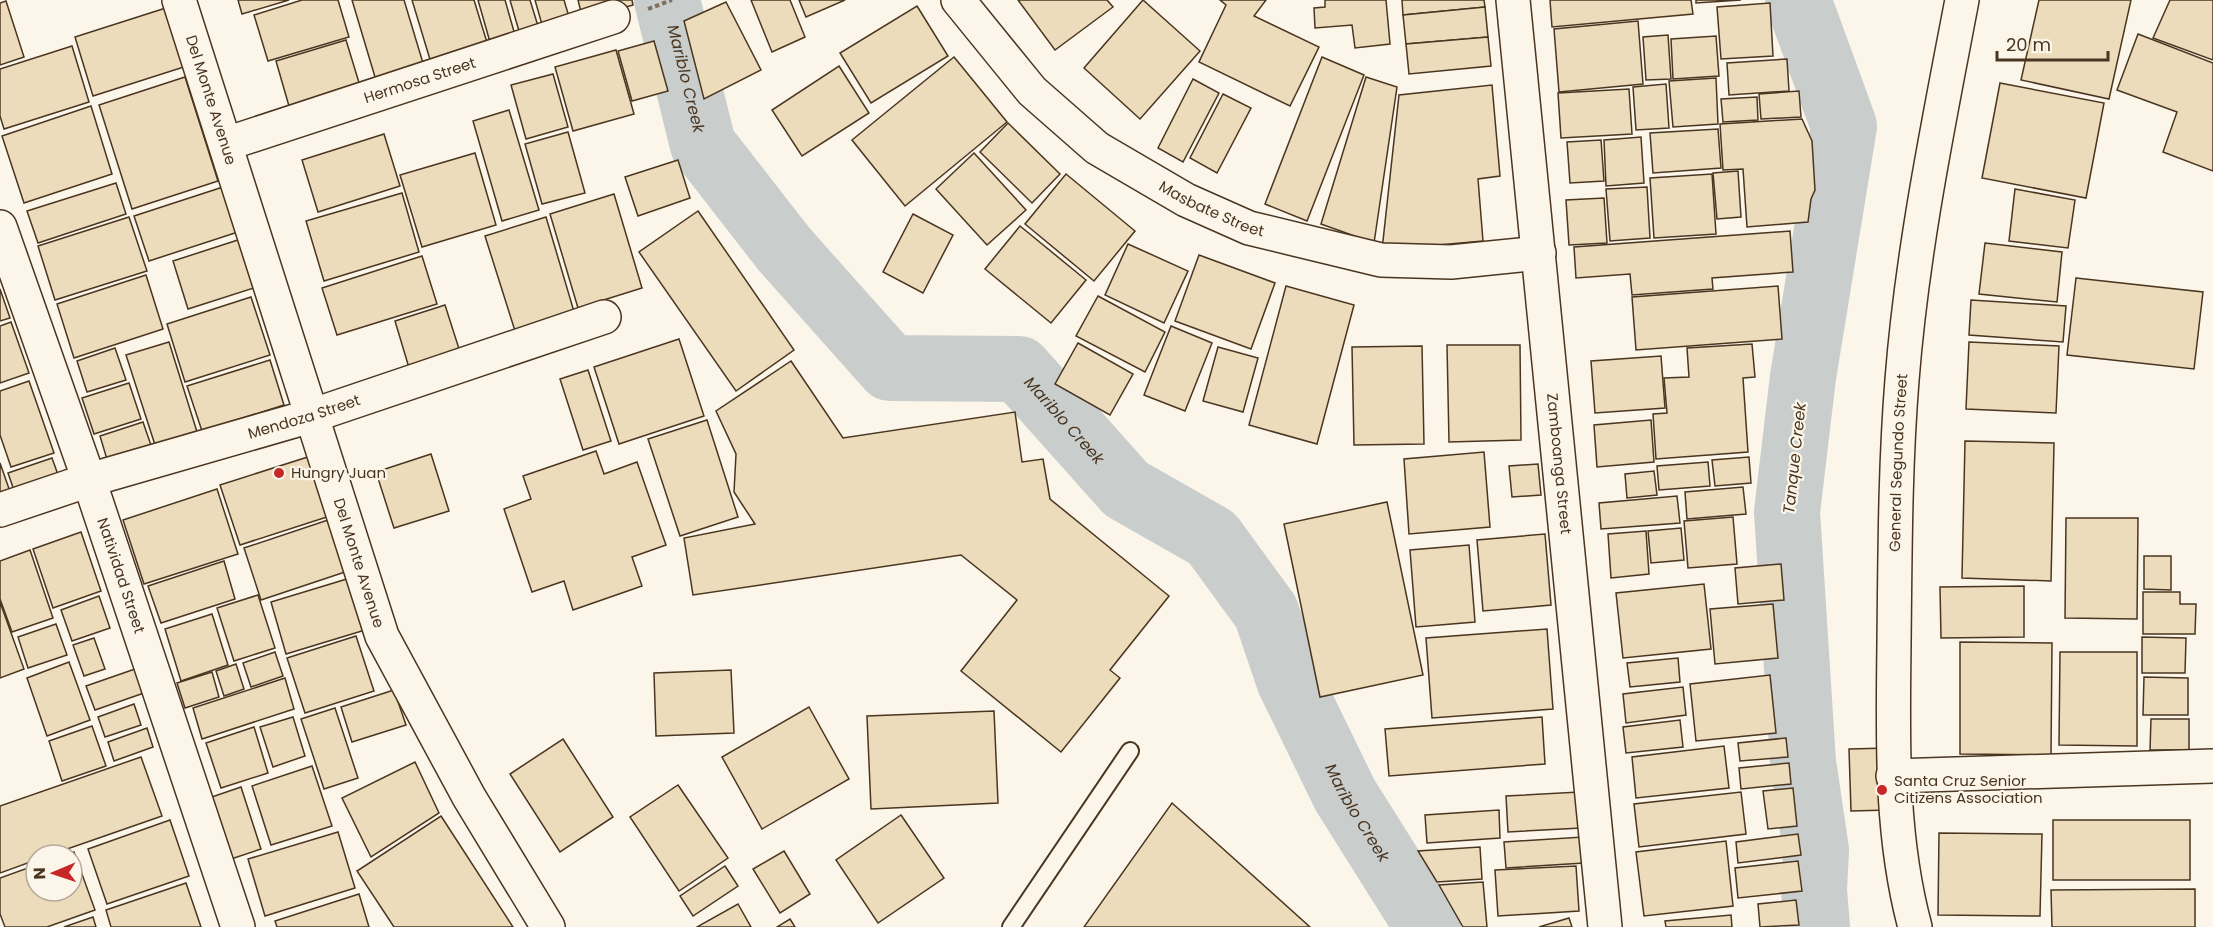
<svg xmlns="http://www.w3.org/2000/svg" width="2213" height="927" font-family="Poppins,sans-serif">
<rect width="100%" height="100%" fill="#fbf6e9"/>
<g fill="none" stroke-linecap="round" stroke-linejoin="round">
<g stroke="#c9cecd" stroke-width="66">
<path id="s1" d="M667,0L703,145L784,249L890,368L1019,369L1126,489L1212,538L1266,612L1289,680L1345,795L1428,927"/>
<path d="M1798,0L1844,126L1803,377L1787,512L1803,762L1816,850L1814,890L1817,927"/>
</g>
</g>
<g fill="#ecdcbc" stroke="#4a3520" stroke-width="1.5">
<path d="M238,0H289L242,14Z"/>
<path d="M302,0H338L349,37L268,61L254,15Z"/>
<path d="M352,0H404L426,73L378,87Z"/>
<path d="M412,0H474L489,49L432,66Z"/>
<path d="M478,0H505L517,42L492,49Z"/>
<path d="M510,0H530L542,39L523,45Z"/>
<path d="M535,0H564L572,27L545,35Z"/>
<path d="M578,0H632L633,5L583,20Z"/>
<path d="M751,0H790L805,37L772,52Z"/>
<path d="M799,0H845L806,17Z"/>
<path d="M1018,0H1107L1113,7L1055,50Z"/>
<path d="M1143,0L1200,51L1140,119L1084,68Z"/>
<path d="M1220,0H1266L1254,16L1319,47L1290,106L1199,62L1226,5Z"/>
<path d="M1325,0H1386L1390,44L1355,48L1352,25L1315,28L1314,8L1325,7Z"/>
<path d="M1402,0H1484L1485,7L1403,15Z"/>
<path d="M1550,0H1691L1693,14L1552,27Z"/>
<path d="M1696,0H1741L1696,3Z"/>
<path d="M2039,0H2131L2109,99L2021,80Z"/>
<path d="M2170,0H2213V60L2153,38Z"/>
<path d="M6,1L24,57L0,65V3Z"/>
<path d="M726,2L761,70L704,99L684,21Z"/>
<path d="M1770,3L1773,56L1721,59L1717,7Z"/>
<path d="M172,6L190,65L93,96L75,37Z"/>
<path d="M917,6L948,56L871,103L840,53Z"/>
<path d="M1485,7L1488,37L1406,44L1403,15Z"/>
<path d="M1638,21L1643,84L1559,92L1554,29Z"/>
<path d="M2138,34L2213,63V171L2163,152L2177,112L2117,90Z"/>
<path d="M1668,35L1671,79L1646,80L1643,37Z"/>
<path d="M1716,36L1719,76L1673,79L1671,39Z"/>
<path d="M1488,37L1491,66L1409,74L1406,44Z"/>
<path d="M346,40L364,99L293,120L276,61Z"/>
<path d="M654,41L668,91L632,101L618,51Z"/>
<path d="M72,46L89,102L4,129L0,116V69Z"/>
<path d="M616,50L634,114L573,131L555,67Z"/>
<path d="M954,57L1007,122L905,206L852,140Z"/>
<path d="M1322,57L1364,75L1307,221L1265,204Z"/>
<path d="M1787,59L1789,91L1729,95L1727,63Z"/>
<path d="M839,66L869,113L802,156L772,110Z"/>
<path d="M553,74L568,127L526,139L511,85Z"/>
<path d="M185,77L218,181L132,209L99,105Z"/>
<path d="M1366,77L1397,87L1374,243L1321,224Z"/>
<path d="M1716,78L1718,124L1673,127L1669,81Z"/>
<path d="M1193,79L1219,93L1183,162L1158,148Z"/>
<path d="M2000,83L2104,103L2086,198L1982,178Z"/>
<path d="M1666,84L1669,128L1636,130L1633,87Z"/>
<path d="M1492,85L1500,176L1478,179L1483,241L1382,250L1399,95Z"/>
<path d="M1629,89L1632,134L1561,138L1558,93Z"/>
<path d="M1799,91L1801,117L1761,119L1759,94Z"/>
<path d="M1223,94L1251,108L1217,173L1190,158Z"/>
<path d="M1757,97L1758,120L1723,122L1721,99Z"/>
<path d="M91,106L112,174L24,203L2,136Z"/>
<path d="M509,110L539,210L502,221L473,121Z"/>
<path d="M1802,119L1812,141L1815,190L1811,199L1808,222L1747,227L1743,169L1723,170L1720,124Z"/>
<path d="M1008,123L1060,174L1032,203L980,152Z"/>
<path d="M1718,129L1721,168L1653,173L1650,133Z"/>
<path d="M568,132L585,193L542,204L525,144Z"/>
<path d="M384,134L400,186L318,212L302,160Z"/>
<path d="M1641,137L1644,183L1606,186L1604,140Z"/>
<path d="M1601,140L1604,181L1570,183L1567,142Z"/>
<path d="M475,153L496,225L422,247L400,175Z"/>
<path d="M974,153L1026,210L987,245L936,189Z"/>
<path d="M678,160L690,198L638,216L625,177Z"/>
<path d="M1738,171L1741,217L1717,219L1713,173Z"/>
<path d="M1066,174L1135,231L1094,281L1025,224Z"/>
<path d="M1712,174L1716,234L1654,238L1650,178Z"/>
<path d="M116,183L126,214L38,243L27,211Z"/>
<path d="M223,187L238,232L149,261L134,216Z"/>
<path d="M1647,187L1650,238L1610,241L1606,189Z"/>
<path d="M2015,189L2075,200L2068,248L2009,241Z"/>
<path d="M402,193L419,252L324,281L306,221Z"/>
<path d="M614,194L642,288L578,308L550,214Z"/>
<path d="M1604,198L1607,243L1569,245L1566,200Z"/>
<path d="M698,211L794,350L736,391L639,252Z"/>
<path d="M913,214L953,235L923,293L883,272Z"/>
<path d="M129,217L147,271L55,300L38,246Z"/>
<path d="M546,217L575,315L516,334L485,236Z"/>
<path d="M1020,226L1086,280L1051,323L985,269Z"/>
<path d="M1790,231L1793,272L1712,278L1713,289L1632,295L1630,274L1576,278L1574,247Z"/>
<path d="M241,239L257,287L188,309L173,261Z"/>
<path d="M1985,243L2062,252L2057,302L1979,294Z"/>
<path d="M1128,244L1188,271L1164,323L1105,295Z"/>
<path d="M1199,255L1275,283L1251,349L1175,321Z"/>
<path d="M422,256L437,304L337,335L322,288Z"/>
<path d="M146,275L163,329L74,358L57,304Z"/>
<path d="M2076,278L2203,292L2194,369L2067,355Z"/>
<path d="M1286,286L1354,305L1317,444L1249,425Z"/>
<path d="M1778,286L1782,339L1636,350L1632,297Z"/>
<path d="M0,289L10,318L0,321Z"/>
<path d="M1098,296L1165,332L1145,372L1076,336Z"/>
<path d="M251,297L270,355L185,382L167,324Z"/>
<path d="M1971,300L2066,306L2063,342L1969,335Z"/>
<path d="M445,305L461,355L410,371L395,321Z"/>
<path d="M11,322L29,373L0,383V326Z"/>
<path d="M1171,326L1212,343L1185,411L1144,395Z"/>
<path d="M679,339L704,416L619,444L594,367Z"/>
<path d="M169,342L198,435L156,448L126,355Z"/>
<path d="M1969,342L2059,346L2056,413L1966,409Z"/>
<path d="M1078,343L1133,374L1110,415L1055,384Z"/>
<path d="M1752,344L1755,377L1743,378L1748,452L1656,459L1653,414L1667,413L1664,378L1689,377L1687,348Z"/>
<path d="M1447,345H1520L1521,440L1449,442Z"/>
<path d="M1422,346L1424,444L1354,445L1352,347Z"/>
<path d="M1218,347L1258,358L1243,412L1203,401Z"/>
<path d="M115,348L126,380L87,392L77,361Z"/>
<path d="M1661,356L1665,408L1595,413L1591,361Z"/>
<path d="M270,360L284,405L202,431L187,386Z"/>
<path d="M791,361L843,438L1015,412L1022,462L1043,459L1050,499L1169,596L1110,670L1120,678L1061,752L961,671L1017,600L961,555L693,595L684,538L755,524L734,492L736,454L716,411Z"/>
<path d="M588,370L611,441L583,450L560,379Z"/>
<path d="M29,381L54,453L11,467L0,435V391Z"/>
<path d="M129,383L141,419L94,434L82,398Z"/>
<path d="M707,420L738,517L680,536L648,439Z"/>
<path d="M1651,420L1654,462L1597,467L1594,425Z"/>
<path d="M143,422L153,451L109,466L100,436Z"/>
<path d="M1965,441L2054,443L2051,581L1962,578Z"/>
<path d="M596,451L604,474L637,462L666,545L632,557L642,586L573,610L564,581L532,592L504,509L531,499L523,476Z"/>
<path d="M1484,452L1490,527L1409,534L1404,459Z"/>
<path d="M431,454L449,511L394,528L376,472Z"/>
<path d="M314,455L333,515L240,545L220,485Z"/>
<path d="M1749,457L1751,483L1715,486L1712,460Z"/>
<path d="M52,458L61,483L17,499L8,473Z"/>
<path d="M1708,462L1710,486L1659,490L1657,466Z"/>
<path d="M0,463L13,500L0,504Z"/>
<path d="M1538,464L1541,495L1512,497L1509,466Z"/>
<path d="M1654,471L1657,495L1627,498L1625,474Z"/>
<path d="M1743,487L1746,514L1687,519L1685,492Z"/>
<path d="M217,489L238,554L144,584L123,520Z"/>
<path d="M1677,496L1680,523L1601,529L1599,503Z"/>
<path d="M1387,502L1423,675L1320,697L1284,524Z"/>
<path d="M1733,517L1737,564L1688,568L1684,521Z"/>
<path d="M334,518L351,570L261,600L244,548Z"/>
<path d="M2066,518H2138L2137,619L2065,618Z"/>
<path d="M1681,528L1684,560L1651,563L1648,531Z"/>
<path d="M1646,531L1649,574L1611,578L1608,534Z"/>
<path d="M81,532L101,591L53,608L33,549Z"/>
<path d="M1545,534L1551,605L1483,611L1477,540Z"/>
<path d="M1469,545L1475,622L1416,627L1410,550Z"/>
<path d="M30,550L53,618L12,632L0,599V561Z"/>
<path d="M2144,556H2171V590L2144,589Z"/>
<path d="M224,561L235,599L161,623L148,586Z"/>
<path d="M1781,564L1784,600L1738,604L1735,568Z"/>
<path d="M360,575L375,627L286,654L271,602Z"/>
<path d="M1704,584L1711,649L1623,658L1616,593Z"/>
<path d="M2024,586V637L1941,638L1940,587Z"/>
<path d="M2143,592H2180V604H2196L2195,634H2143Z"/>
<path d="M258,595L275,648L234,661L217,608Z"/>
<path d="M99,596L110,628L72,641L61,610Z"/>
<path d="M0,602L24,669L0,678Z"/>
<path d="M1773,604L1778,658L1715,664L1710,609Z"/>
<path d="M212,614L228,665L181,681L165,629Z"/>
<path d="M56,624L67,655L28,668L18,637Z"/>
<path d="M1547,629L1553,709L1432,718L1426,638Z"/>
<path d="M356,636L374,691L305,713L287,658Z"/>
<path d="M2142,637L2186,638L2185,673H2142Z"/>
<path d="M94,638L105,669L84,676L73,645Z"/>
<path d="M1960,642L2052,643L2051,755L1960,754Z"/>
<path d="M275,652L283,676L251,687L243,663Z"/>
<path d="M2060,652H2137V746L2059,745Z"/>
<path d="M1678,658L1680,682L1630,687L1627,663Z"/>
<path d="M69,662L90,720L47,736L27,678Z"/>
<path d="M236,664L244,689L224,696L216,671Z"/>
<path d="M135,669L144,693L95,710L86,686Z"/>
<path d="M731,670L734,733L656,736L654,673Z"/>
<path d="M212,672L219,697L185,708L177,683Z"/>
<path d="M1770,675L1776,733L1696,741L1690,684Z"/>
<path d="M2144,677L2188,678V715H2143Z"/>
<path d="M285,678L294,709L202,739L193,708Z"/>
<path d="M1683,687L1686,715L1626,723L1623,694Z"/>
<path d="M394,690L406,725L352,742L341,707Z"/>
<path d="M134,704L141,725L105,737L98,717Z"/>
<path d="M809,707L849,779L762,829L722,757Z"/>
<path d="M335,708L358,778L324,789L301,719Z"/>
<path d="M994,711L998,803L871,809L867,716Z"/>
<path d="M293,717L305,756L273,767L260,727Z"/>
<path d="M1542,717L1545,764L1389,776L1385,729Z"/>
<path d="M2151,719H2189V750H2150Z"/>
<path d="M1680,720L1683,747L1626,753L1623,727Z"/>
<path d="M92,726L106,766L62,781L49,741Z"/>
<path d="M254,727L268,773L221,788L206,743Z"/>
<path d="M147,728L153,747L114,761L108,742Z"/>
<path d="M1786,738L1788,757L1740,761L1738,743Z"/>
<path d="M563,739L613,817L560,852L510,774Z"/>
<path d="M1724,746L1729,788L1636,798L1632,757Z"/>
<path d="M1888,748L1889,810L1851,811L1849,749Z"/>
<path d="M141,757L162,816L50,855H36V860L0,873V806Z"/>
<path d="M415,762L439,813L371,857L342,798Z"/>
<path d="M1789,763L1791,784L1741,789L1739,768Z"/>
<path d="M312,766L332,826L271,845L252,786Z"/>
<path d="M678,785L728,858L679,891L630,817Z"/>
<path d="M241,787L261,849L228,860L209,798Z"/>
<path d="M1793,788L1797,826L1768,829L1763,791Z"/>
<path d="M1579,792L1581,828L1508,832L1506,796Z"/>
<path d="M1741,792L1746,834L1639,847L1634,804Z"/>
<path d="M1172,803L1310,927H1084Z"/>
<path d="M1499,810L1500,838L1427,843L1425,815Z"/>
<path d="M901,815L944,878L878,923L836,860Z"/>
<path d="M441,816L513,927H394L357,871Z"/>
<path d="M170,820L189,876L107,904L88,849Z"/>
<rect x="2053" y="820" width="137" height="60"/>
<path d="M338,832L355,888L265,916L248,859Z"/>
<path d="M1939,833L2042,834L2040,916L1938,915Z"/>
<path d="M1798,834L1801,855L1738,863L1736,842Z"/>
<path d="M1583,837L1584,863L1506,868L1504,842Z"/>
<path d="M1726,841L1733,906L1644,916L1636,852Z"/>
<path d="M1480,847L1482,879L1437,882L1418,851Z"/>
<path d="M784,851L810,894L780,913L753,869Z"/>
<path d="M74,852L95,910L47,927H5L0,914V878L36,865V891H72V855H65Z"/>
<path d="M1798,861L1802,891L1738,898L1735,868Z"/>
<path d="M725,866L738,886L693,916L680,896Z"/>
<path d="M1576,866L1579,911L1498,916L1495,870Z"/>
<path d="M1483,882L1487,927H1463L1439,885Z"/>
<path d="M186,883L201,927H111L106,910Z"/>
<path d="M2195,889V927H2052L2051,890Z"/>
<path d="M359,894L369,927H277L275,921Z"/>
<path d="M1796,900L1799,925L1760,927L1758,904Z"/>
<path d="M738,904L751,927H697Z"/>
<path d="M1731,915L1732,927H1666L1665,921Z"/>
<path d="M93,917L96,927H64Z"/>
<path d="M1569,918L1572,927H1539Z"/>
<path d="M790,919L795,927H777Z"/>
</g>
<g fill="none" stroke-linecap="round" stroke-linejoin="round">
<g stroke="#4a3520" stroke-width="20">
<path id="service" d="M1011,927L1130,751"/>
</g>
<g stroke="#4a3520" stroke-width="36">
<g id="minor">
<path id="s2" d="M958,0L1032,91L1097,148L1186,200L1249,228L1381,260L1451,262L1539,253"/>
<path id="s3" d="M1513,0L1605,927"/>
<path id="s4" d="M226,144L613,17"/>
<path id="s5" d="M0,227L89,480L238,927"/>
<path id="s6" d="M0,510L89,480L311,416L604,317"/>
<path d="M1893,776L2213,766"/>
<path id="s7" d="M1915,927C1890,834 1893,739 1894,643C1895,555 1895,467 1902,380C1912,252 1938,126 1962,0"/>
</g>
</g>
<g stroke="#4a3520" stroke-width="36">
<g id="secondary">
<path id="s8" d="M179,0L382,636L469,797L548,927"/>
</g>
</g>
<path stroke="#7f6f5c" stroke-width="4" stroke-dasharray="4.5 3" stroke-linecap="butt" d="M648,9L672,0"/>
<use href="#service" stroke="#fbf6e9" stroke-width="16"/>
<use href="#minor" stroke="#fbf6e9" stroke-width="33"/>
<use href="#secondary" stroke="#fbf6e9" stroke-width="33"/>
</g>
<g fill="#c62828" stroke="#fbf6e9" stroke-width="2">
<circle cx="279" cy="473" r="6"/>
<circle cx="1882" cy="790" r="6"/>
</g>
<g text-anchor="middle" stroke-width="4.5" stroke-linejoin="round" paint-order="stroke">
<g font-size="15" fill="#4a3520" stroke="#fbf6e9">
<text dy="5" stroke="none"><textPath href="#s4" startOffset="204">Hermosa Street</textPath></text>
<text dy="5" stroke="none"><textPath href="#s8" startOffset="105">Del Monte Avenue</textPath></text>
<text dy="5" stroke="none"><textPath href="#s2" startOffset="334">Masbate Street</textPath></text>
<text dy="5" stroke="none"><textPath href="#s6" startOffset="318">Mendoza Street</textPath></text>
<text dy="5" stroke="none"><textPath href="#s7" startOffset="466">General Segundo Street</textPath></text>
<text dy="5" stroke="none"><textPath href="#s3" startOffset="466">Zamboanga Street</textPath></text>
<text dy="5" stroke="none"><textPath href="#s8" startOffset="591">Del Monte Avenue</textPath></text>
<text dy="5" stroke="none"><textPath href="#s5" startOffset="369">Natividad Street</textPath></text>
</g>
<g font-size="15" fill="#4a3520" stroke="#fbf6e9" text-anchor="start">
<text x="291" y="478">Hungry Juan</text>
<text x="1894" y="786">Santa Cruz Senior<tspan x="1894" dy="17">Citizens Association</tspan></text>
</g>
<g font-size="16" font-style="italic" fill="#4a3520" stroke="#fbf6e9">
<text dy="6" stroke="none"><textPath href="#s1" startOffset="81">Mariblo Creek</textPath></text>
<text dy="6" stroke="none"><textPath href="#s1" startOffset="638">Mariblo Creek</textPath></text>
<text transform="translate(1794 458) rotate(-84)" y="6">Tanque Creek</text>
<text dy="6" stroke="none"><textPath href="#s1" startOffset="1142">Mariblo Creek</textPath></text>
</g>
</g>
<g transform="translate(54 873) rotate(268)"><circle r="28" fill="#fbf6e9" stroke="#b4a999" stroke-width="1.5"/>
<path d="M0-4.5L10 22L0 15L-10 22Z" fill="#c62828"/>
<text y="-9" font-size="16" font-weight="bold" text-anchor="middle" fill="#4a3520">N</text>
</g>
<path d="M1997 51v9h111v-9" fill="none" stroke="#4a3520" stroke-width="3"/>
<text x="2006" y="51" font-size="18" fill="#4a3520" stroke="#fbf6e9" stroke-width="4.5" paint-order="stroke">20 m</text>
</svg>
